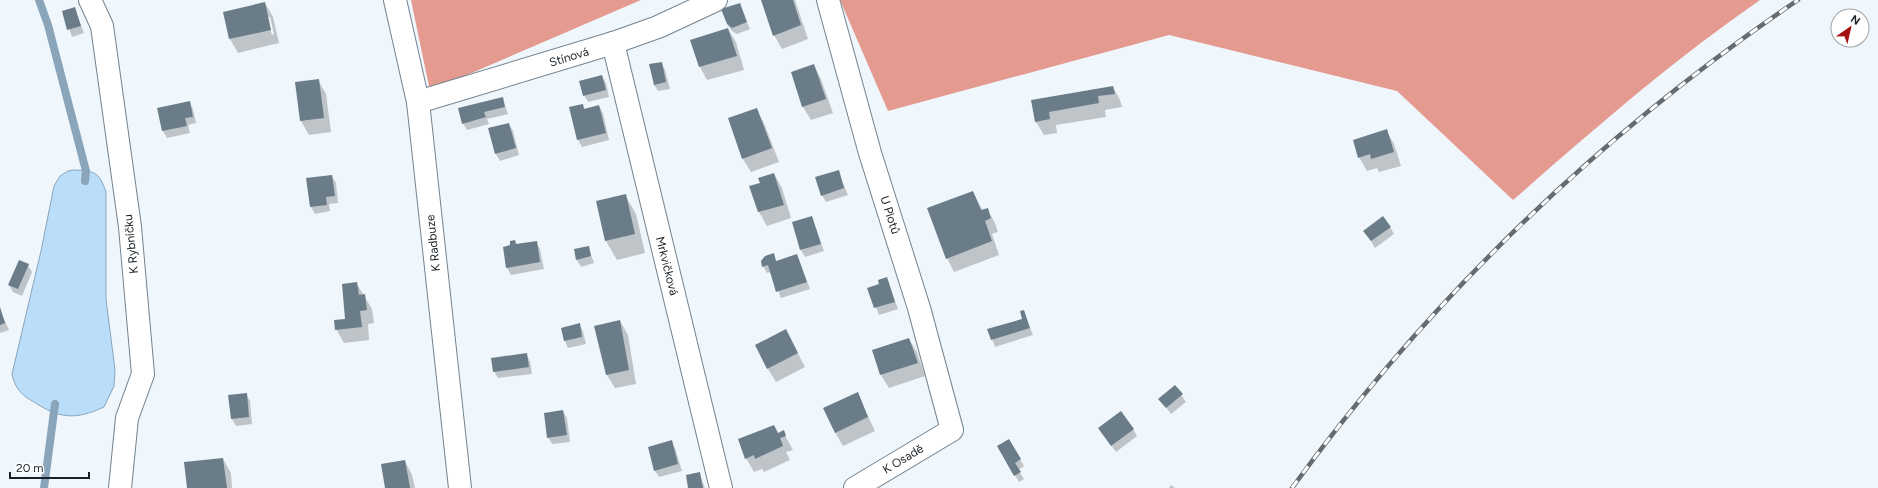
<svg xmlns="http://www.w3.org/2000/svg" width="1878" height="488" font-family="Figtree,sans-serif">
<rect width="100%" height="100%" fill="#eff6fc"/>
<g fill="#e59a90">
<path d="M411,0H641L430,91Z"/>
<path d="M840,0H1760C1673,60 1593,130 1513,200L1397,91L1169,35L888,111Z"/>
</g>
<path fill="#baddfa" stroke="#8aa5ba" d="M73,170C94,171 99,171 106,192V299L115,370L114,386L104,407C76,420 60,419 34,402C21,395 15,388 12,374L41,251L54,186L60,176L68,171Z"/>
<g fill="#0003" fill-rule="evenodd">
<path d="M762,0H795L808,39L782,49L774,35Z"/>
<path d="M265,3L273,17L279,43L238,53L230,39L224,13ZM267,17H270L274,34L272,35Z"/>
<path d="M739,4L750,29L737,34L732,31L727,24Z"/>
<path d="M74,8L84,33L72,37L63,11Z"/>
<path d="M728,29L736,42L744,70L707,80L700,67Z"/>
<path d="M661,63L665,70L670,89L658,91L654,85Z"/>
<path d="M814,65L821,79L833,113L811,120L803,107L792,73Z"/>
<path d="M602,76L606,83L609,97L588,102L584,95Z"/>
<path d="M318,80L326,94L331,132L309,135L301,121L296,83Z"/>
<path d="M1113,87L1120,100L1122,107L1105,110L1106,117L1056,125L1057,133L1044,135L1036,122L1032,101Z"/>
<path d="M502,98L508,114L487,119L489,124L467,130L463,123Z"/>
<path d="M189,102L193,109L196,123L188,125L190,133L167,138L163,131L159,109Z"/>
<path d="M582,105L585,109L599,106L603,113L609,140L582,147L578,140L571,108Z"/>
<path d="M756,109L764,123L779,162L751,172L743,159L729,119Z"/>
<path d="M509,124L513,131L519,155L500,161L496,154L489,129Z"/>
<path d="M1386,130L1394,144L1401,166L1379,172L1377,168L1367,171L1359,157Z"/>
<path d="M838,171L848,195L826,202L822,195Z"/>
<path d="M774,174L782,188L791,218L767,226L759,212L751,187L761,183Z"/>
<path d="M332,176L336,183L338,203L329,204L330,211L315,214L311,207Z"/>
<path d="M973,192L983,211L987,209L995,223L998,232L992,234L999,255L954,272L947,258Z"/>
<path d="M625,195L636,214L645,253L617,260L606,241L597,202Z"/>
<path d="M812,217L824,251L805,257L801,250L793,222Z"/>
<path d="M1390,227L1394,234L1375,248L1365,231Z"/>
<path d="M515,241L517,245L536,242L540,249L544,269L511,275L507,268L504,248L511,246Z"/>
<path d="M588,247L594,263L581,267L577,260Z"/>
<path d="M773,254L777,262L797,255L810,289L781,298L771,272L767,273L763,266Z"/>
<path d="M28,265L32,272L22,296L13,292L9,285Z"/>
<path d="M887,278L898,309L879,315L869,288L880,285Z"/>
<path d="M357,284L372,309L374,323L368,324L369,340L344,343L336,329L346,320Z"/>
<path d="M0,310L9,330L0,333Z"/>
<path d="M1023,311L1033,335L995,347L989,330L1023,319Z"/>
<path d="M620,321L628,335L636,384L615,388L607,375Z"/>
<path d="M579,324L583,331L586,344L568,348L565,341L562,328Z"/>
<path d="M909,339L917,352L925,376L889,388L881,375Z"/>
<path d="M793,344L805,367L776,382L768,369Z"/>
<path d="M526,354L530,361L532,374L498,378L494,371Z"/>
<path d="M1175,386L1186,402L1171,414L1160,399Z"/>
<path d="M857,393L875,431L843,446L835,432Z"/>
<path d="M246,394L250,401L252,424L236,426L232,419L229,396Z"/>
<path d="M563,411L567,418L570,442L552,444L548,437Z"/>
<path d="M1133,429L1137,436L1116,452L1104,435Z"/>
<path d="M783,432L793,450L786,452L790,460L764,472L762,469L754,472L746,458Z"/>
<path d="M1009,441L1024,466L1018,470L1024,479L1019,482L998,447Z"/>
<path d="M671,442L675,448L682,471L659,477L655,471Z"/>
<path d="M223,459L231,473L232,488H188Z"/>
<path d="M405,461L412,475L415,488H386Z"/>
<path d="M699,473L705,488H689Z"/>
<path d="M1171,485L1175,488H1169Z"/>
</g>
<g fill="none" stroke-linecap="round" stroke-linejoin="round">
<g stroke="#8aa5ba" stroke-width="8">
<path d="M39,0L48,25L86,171L85,181"/>
<path d="M44,488L55,404"/>
</g>
</g>
<g fill="#6b7c89">
<path d="M761,0H793L801,25L773,36Z"/>
<path d="M265,2L271,30L229,39L223,12Z"/>
<path d="M740,3L747,22L732,28L727,24L721,9Z"/>
<path d="M75,7L81,26L67,30L62,11Z"/>
<path d="M728,28L737,56L699,67L690,40Z"/>
<path d="M662,62L666,82L654,85L649,64Z"/>
<path d="M814,64L826,99L802,107L791,72Z"/>
<path d="M602,75L606,90L583,96L579,81Z"/>
<path d="M319,79L324,118L300,121L295,82Z"/>
<path d="M1113,86L1115,94L1098,96L1099,103L1049,112L1050,119L1035,122L1031,100Z"/>
<path d="M503,97L505,107L484,112L486,117L462,124L458,108Z"/>
<path d="M190,101L193,117L185,118L187,126L162,131L157,108Z"/>
<path d="M583,104L584,109L599,105L606,133L577,140L569,107Z"/>
<path d="M757,108L772,148L742,159L728,118Z"/>
<path d="M509,123L516,148L495,154L488,128Z"/>
<path d="M1387,129L1394,152L1371,159L1370,154L1358,158L1353,140Z"/>
<path d="M839,170L844,188L821,196L815,177Z"/>
<path d="M774,173L784,205L758,212L749,186L760,183L758,178Z"/>
<path d="M332,175L335,196L326,197L327,205L310,207L306,178Z"/>
<path d="M973,191L981,210L988,208L991,218L985,221L992,241L946,259L927,208Z"/>
<path d="M626,194L635,234L605,241L596,201Z"/>
<path d="M812,216L821,244L800,250L792,222Z"/>
<path d="M1383,216L1391,227L1371,241L1363,231Z"/>
<path d="M515,240L516,244L537,241L540,262L506,268L503,247L510,245V241Z"/>
<path d="M589,246L591,256L576,260L574,249Z"/>
<path d="M774,253L776,261L797,254L807,282L776,292L768,265L762,267L761,261L765,256Z"/>
<path d="M19,260L29,264L18,289L8,285Z"/>
<path d="M887,277L895,302L874,308L867,288L879,284L878,280Z"/>
<path d="M357,282L359,295L365,294L367,310L360,311L362,327L335,330L334,320L345,319L342,284Z"/>
<path d="M0,307L5,323L0,325Z"/>
<path d="M1024,310L1030,328L991,340L987,329L1022,319L1020,311Z"/>
<path d="M620,320L629,370L606,375L594,326Z"/>
<path d="M580,323L582,337L564,341L561,328Z"/>
<path d="M786,329L798,353L767,369L755,345Z"/>
<path d="M909,338L918,363L880,375L872,350Z"/>
<path d="M527,353L529,367L493,372L491,358Z"/>
<path d="M1175,385L1183,394L1166,408L1158,399Z"/>
<path d="M858,392L868,417L835,433L823,408Z"/>
<path d="M247,393L249,417L231,419L228,395Z"/>
<path d="M563,410L567,435L547,438L544,413Z"/>
<path d="M1121,411L1134,429L1111,446L1098,428Z"/>
<path d="M774,425L778,433L784,430L786,436L780,438L783,446L755,459L754,455L745,459L738,439Z"/>
<path d="M1009,439L1021,459L1015,463L1021,472L1014,476L997,446Z"/>
<path d="M672,440L678,464L654,471L648,447Z"/>
<path d="M223,458L227,488H187L184,462Z"/>
<path d="M405,460L410,488H385L381,464Z"/>
<path d="M700,472L703,488H688L686,475Z"/>
</g>
<g fill="none" stroke-linecap="round" stroke-linejoin="round">
<g stroke="#728390" stroke-width="24">
<g id="minor">
<path d="M90,0L102,26L130,227L143,374L127,418L120,488"/>
<path d="M395,0L418,102L460,488"/>
<path d="M828,0L870,153L919,308L952,430L855,488"/>
<path d="M613,43L721,488"/>
<path d="M418,102L613,43L658,27L716,0"/>
</g>
</g>
<use href="#minor" stroke="#fff" stroke-width="22"/>
<g stroke="#656c71" stroke-width="4.5">
<path id="rail" d="M1292,488C1431,297 1602,133 1798,0"/>
</g>
<use href="#rail" stroke="#fff" stroke-width="3" stroke-dasharray="9" stroke-linecap="butt"/>
</g>
<g text-anchor="middle" stroke-width="3" stroke-linejoin="round" paint-order="stroke">
<g font-size="12" fill="#1a2126" stroke="#fff">
<text transform="translate(569 57) rotate(-17)" y="4">Stínová</text>
<text transform="translate(890 215) rotate(72)" y="4">U Plotů</text>
<text transform="translate(433 243) rotate(-96)" y="4">K Radbuze</text>
<text transform="translate(131 244) rotate(-96)" y="4">K Rybníčku</text>
<text transform="translate(667 266) rotate(76)" y="4">Mrkvičková</text>
<text transform="translate(903 459) rotate(-31)" y="4">K Osadě</text>
</g>
</g>
<g transform="translate(1850 28) rotate(34)"><circle r="19" fill="#ffffff" stroke="#a3a6a8"/>
<path d="M0-3L7 15L0 10L-7 15Z" fill="#a40e0e"/>
<text y="-6" font-size="11" font-weight="bold" text-anchor="middle" fill="#1a2126">N</text>
</g>
<path d="M10 472v6h79v-6" fill="none" stroke="#1a2126" stroke-width="2"/>
<text x="16" y="472" font-size="12" fill="#1a2126" stroke="#ffffff" stroke-width="3" paint-order="stroke">20 m</text>
</svg>
